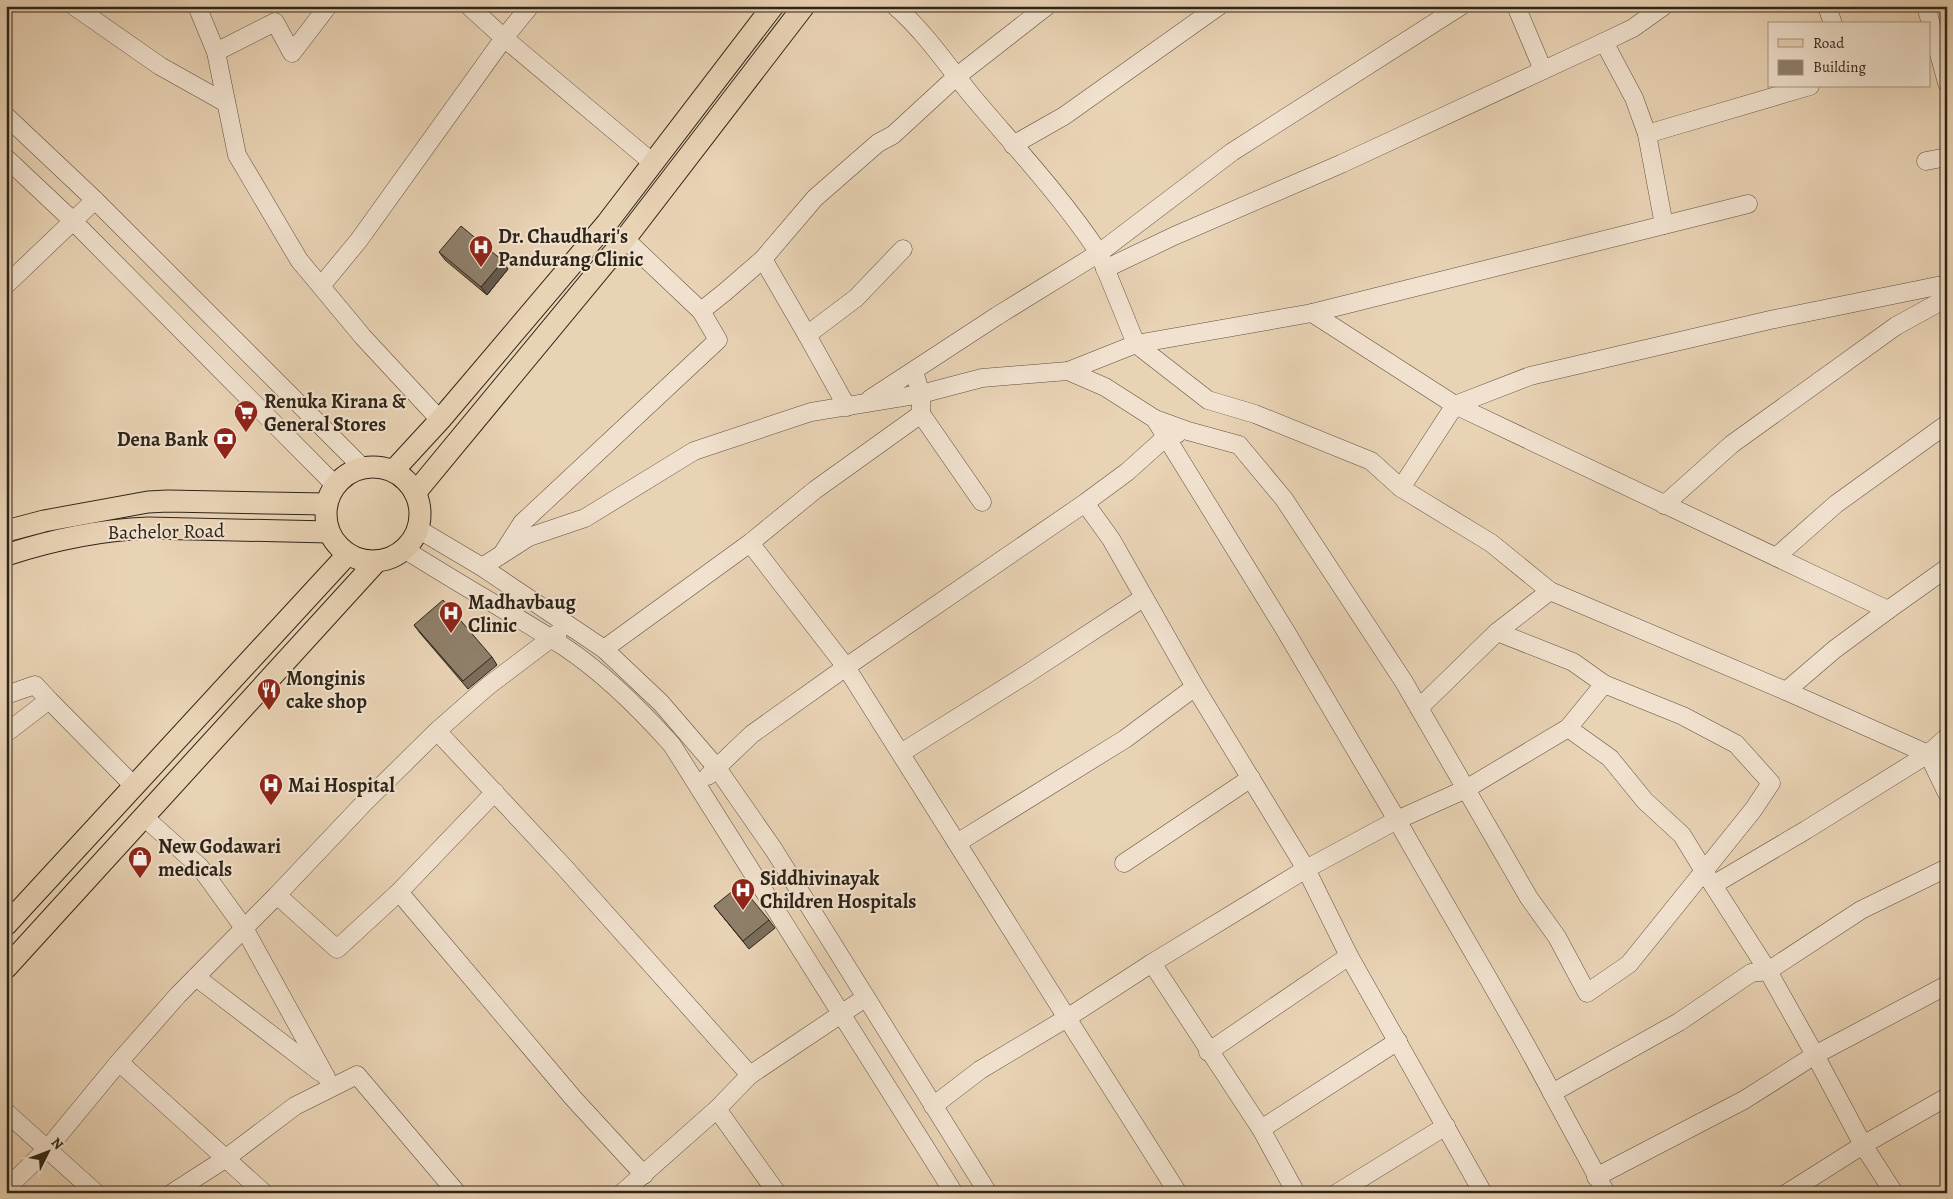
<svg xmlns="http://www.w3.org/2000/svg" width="1953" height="1199" font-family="Alegreya,serif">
<rect width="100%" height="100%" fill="#e9d3b5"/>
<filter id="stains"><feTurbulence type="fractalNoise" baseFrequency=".004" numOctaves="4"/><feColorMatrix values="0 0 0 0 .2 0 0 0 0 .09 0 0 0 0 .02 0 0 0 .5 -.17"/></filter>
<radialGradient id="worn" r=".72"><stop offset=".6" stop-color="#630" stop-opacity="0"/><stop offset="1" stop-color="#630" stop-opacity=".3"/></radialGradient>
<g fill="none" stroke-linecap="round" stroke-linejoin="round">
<g stroke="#5d503f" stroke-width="19">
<g id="minor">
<path d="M74,6L160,66L226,103"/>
<path d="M197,6L216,52L237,155L299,260L363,337L440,420"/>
<path d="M469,6L504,38L653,163"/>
<path d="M1516,6L1543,70"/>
<path d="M1827,6L1833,24"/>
<path d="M1926,6L1947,83"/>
<path d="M1604,42L1634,98L1647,134"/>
<path d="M216,52L275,22L292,53L328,6"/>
<path d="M6,116L95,200L362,467"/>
<path d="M1013,145L1064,116L1219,6"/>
<path d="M6,158L73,221L335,485"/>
<path d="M1926,161L1947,157"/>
<path d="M1664,225L1647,134L1810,86"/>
<path d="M763,259L807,335"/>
<path d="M1105,269L1174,236L1341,164L1604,42L1633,28L1664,6"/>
<path d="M6,285L95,200"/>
<path d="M321,286L359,240L504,38L530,6"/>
<path d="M701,311L725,292L763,259L815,198L878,143L893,135L956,77L1047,6"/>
<path d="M1312,313L1748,204"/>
<path d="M1136,344L1312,313L1455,405L1888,610L1947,568"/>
<path d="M1136,344L1208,400L1255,414L1371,461L1401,488"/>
<path d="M1068,371L1136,344L1099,253L1232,152L1461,6"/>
<path d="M914,372L921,394L982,378L1068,371L1105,387L1155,419L1285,630L1397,820L1306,869L1152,963"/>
<path d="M870,399L997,316L1099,253C1062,197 1015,147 972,96C947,65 925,32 895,6"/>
<path d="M847,407L807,335L856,298L903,249"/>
<path d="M921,414L982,502"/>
<path d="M1155,419L1188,431L1239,445L1284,499L1404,682L1529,898L1557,937L1587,993L1629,964L1704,871L1682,835L1645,801L1610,758L1568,728L1466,789L1397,820C1448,911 1503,1000 1552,1093L1679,1022L1751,973L1768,971L1704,871L1753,810L1771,783L1736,744L1683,716L1604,684L1568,728"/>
<path d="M1085,503L1111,539L1195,687L1306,869L1349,956L1483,1193"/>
<path d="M1664,505L1732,444L1896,326L1947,298"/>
<path d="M418,529L482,567L604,649L661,703L717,768L774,850L988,1193"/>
<path d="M750,543L846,667L1067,1018L1152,963L1261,1129L1296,1193"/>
<path d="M404,549C456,582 511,613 563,646C604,673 640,709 672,745L954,1193"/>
<path d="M504,551L522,523L718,340L701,311L625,239"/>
<path d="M1776,557L1836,504L1947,424"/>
<path d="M482,567L529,537L585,518L694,451L811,412L921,394V414L815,490L750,543L604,649"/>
<path d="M1888,610L1835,649L1786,691L1550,591L1491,543L1401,488L1455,405L1530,376L1770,320L1947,284"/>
<path d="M1497,632L1550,591"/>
<path d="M1786,691L1928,754L1947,758"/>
<path d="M6,695L35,685L49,700L6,733"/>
<path d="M49,700L134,786"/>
<path d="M1419,708L1497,632L1573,662L1604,684"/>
<path d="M437,731L564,867L750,1075"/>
<path d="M901,753L1027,674L1143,598"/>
<path d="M1928,754L1947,737"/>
<path d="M708,776L752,734L846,667L1085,503L1127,472L1166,437L1177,434"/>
<path d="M144,817L200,867L244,928L326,1077"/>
<path d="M957,843L1125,739L1195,687"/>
<path d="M1124,863L1251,778"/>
<path d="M1947,868L1861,910L1768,971L1815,1055L1947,985"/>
<path d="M1713,885L1806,830L1928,754L1947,793"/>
<path d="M399,892L574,1099L644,1175"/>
<path d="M277,895L337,949L399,892L495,792"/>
<path d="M196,977L320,1072"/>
<path d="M1208,1052L1349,956"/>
<path d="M119,1062L264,1193"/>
<path d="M1552,1093L1606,1193"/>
<path d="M933,1106L980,1070L1067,1018L1178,1193"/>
<path d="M717,1109L777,1193"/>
<path d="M6,1112L96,1193"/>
<path d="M1261,1129L1398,1041"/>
<path d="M1596,1177L1744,1100L1815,1055L1863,1145L1894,1193"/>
<path d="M6,1189L48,1148L119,1062L178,995L277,895L365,802L437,731L488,686L558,633"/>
<path d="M172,1193L225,1159L295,1106L357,1075L457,1193"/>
<path d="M622,1193L717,1109L750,1075L865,998"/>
<path d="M1337,1193L1446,1126"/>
<path d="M1787,1193L1863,1145L1947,1097"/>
</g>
</g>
<g stroke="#2e2418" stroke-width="23">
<g id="major">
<circle cx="373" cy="514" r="47"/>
<path d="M393,471L440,420L607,223L773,6"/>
<path d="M415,493L625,239L804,6"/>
<path d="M6,531L44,521L148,502L168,501L326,504"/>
<path d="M6,555C52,540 99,530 148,528L329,532"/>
<path d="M6,925L348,554"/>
<path d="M6,968L377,561"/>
</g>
</g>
<use href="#minor" stroke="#f1e2cf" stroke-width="18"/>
<use href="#major" stroke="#e9d3b5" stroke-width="21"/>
</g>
<g fill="#7b6d5b" stroke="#2e2418">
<path d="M439,252L508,269L487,295L445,260Z"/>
<path d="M414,625L492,657L497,665L468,689L420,633Z"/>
<path d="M714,906L769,920L775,928L749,949Z"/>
</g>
<path fill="#64594a" stroke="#2e2418" d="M503,261L508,269L487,295L481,287Z"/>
<g fill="#8f7f6a" stroke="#2e2418">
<path d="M461,226L503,261L481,287L439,252Z"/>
<path d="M443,600L492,657L463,681L414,625Z"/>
<path d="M740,885L769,920L743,941L714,906Z"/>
</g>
<defs>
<g id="hospital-pin" transform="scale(1.25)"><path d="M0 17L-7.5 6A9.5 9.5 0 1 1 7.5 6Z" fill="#8f2418" stroke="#f1e2cf"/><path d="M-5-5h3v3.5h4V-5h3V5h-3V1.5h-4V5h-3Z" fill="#fff"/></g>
<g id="supermarket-pin" transform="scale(1.25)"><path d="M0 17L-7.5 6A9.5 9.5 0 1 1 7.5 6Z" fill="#8f2418" stroke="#f1e2cf"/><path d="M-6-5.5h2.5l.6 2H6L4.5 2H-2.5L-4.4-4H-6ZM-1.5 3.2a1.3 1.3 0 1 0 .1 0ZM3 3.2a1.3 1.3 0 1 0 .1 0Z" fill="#fff"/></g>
<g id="bank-pin" transform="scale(1.25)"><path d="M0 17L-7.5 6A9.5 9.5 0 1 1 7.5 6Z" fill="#8f2418" stroke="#f1e2cf"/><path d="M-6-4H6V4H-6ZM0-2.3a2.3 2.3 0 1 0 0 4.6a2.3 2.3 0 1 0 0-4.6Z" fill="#fff"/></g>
<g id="restaurant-pin" transform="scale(1.25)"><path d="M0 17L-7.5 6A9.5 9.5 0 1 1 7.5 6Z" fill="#8f2418" stroke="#f1e2cf"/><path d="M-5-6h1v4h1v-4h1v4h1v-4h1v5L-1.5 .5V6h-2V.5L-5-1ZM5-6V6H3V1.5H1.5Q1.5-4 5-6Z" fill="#fff"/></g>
<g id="shop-pin" transform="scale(1.25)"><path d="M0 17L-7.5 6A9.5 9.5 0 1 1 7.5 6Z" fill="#8f2418" stroke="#f1e2cf"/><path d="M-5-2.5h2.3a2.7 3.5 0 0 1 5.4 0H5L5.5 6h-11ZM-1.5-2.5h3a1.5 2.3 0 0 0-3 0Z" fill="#fff"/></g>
</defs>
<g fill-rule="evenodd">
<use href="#hospital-pin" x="481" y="247"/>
<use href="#supermarket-pin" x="246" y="412"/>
<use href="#bank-pin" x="225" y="439"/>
<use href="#hospital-pin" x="451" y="613"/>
<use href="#restaurant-pin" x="269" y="690"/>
<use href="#hospital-pin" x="271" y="785"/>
<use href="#shop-pin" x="140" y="858"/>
<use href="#hospital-pin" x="743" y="890"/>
</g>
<g text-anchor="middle" stroke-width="4" stroke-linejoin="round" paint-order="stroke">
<g font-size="20" font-weight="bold" fill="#2e2418" stroke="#f1e2cf" text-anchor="start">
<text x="498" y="243">Dr. Chaudhari's<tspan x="498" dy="23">Pandurang Clinic</tspan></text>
<text x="264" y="408">Renuka Kirana &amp;<tspan x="264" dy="23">General Stores</tspan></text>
<text x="208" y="446" text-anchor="end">Dena Bank</text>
<text x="468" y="609">Madhavbaug<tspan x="468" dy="23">Clinic</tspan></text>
<text x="286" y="685">Monginis<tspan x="286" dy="23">cake shop</tspan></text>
<text x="288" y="792">Mai Hospital</text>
<text x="158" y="853">New Godawari<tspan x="158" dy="23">medicals</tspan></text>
<text x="760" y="885">Siddhivinayak<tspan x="760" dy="23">Children Hospitals</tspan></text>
</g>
<g font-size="20" fill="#2e2418" stroke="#f1e2cf">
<text transform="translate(166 531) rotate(-1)" y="7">Bachelor Road</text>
</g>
</g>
<rect width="1953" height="1199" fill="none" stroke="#e9d3b5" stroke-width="25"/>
<rect x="8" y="8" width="1938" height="1184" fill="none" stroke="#2e2418" stroke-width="2.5"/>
<rect x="12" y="12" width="1928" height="1174" fill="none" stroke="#2e2418"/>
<rect x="1768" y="22" width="162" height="65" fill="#f1e2cf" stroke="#a39686"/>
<rect x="1778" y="39" width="25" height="8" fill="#e9d3b5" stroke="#a39686"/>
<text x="1813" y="48" font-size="15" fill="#2e2418">Road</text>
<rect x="1778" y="60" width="25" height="15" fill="#8f7f6a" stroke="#a39686"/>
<text x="1813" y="72" font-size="15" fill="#2e2418">Building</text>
<g transform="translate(48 1152) rotate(48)" stroke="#f1e2cf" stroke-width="4" paint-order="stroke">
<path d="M0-4L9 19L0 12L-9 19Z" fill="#2e2418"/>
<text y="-8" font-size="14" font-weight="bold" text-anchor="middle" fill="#2e2418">N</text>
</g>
<rect width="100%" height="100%" filter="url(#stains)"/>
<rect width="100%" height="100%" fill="url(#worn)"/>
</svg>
